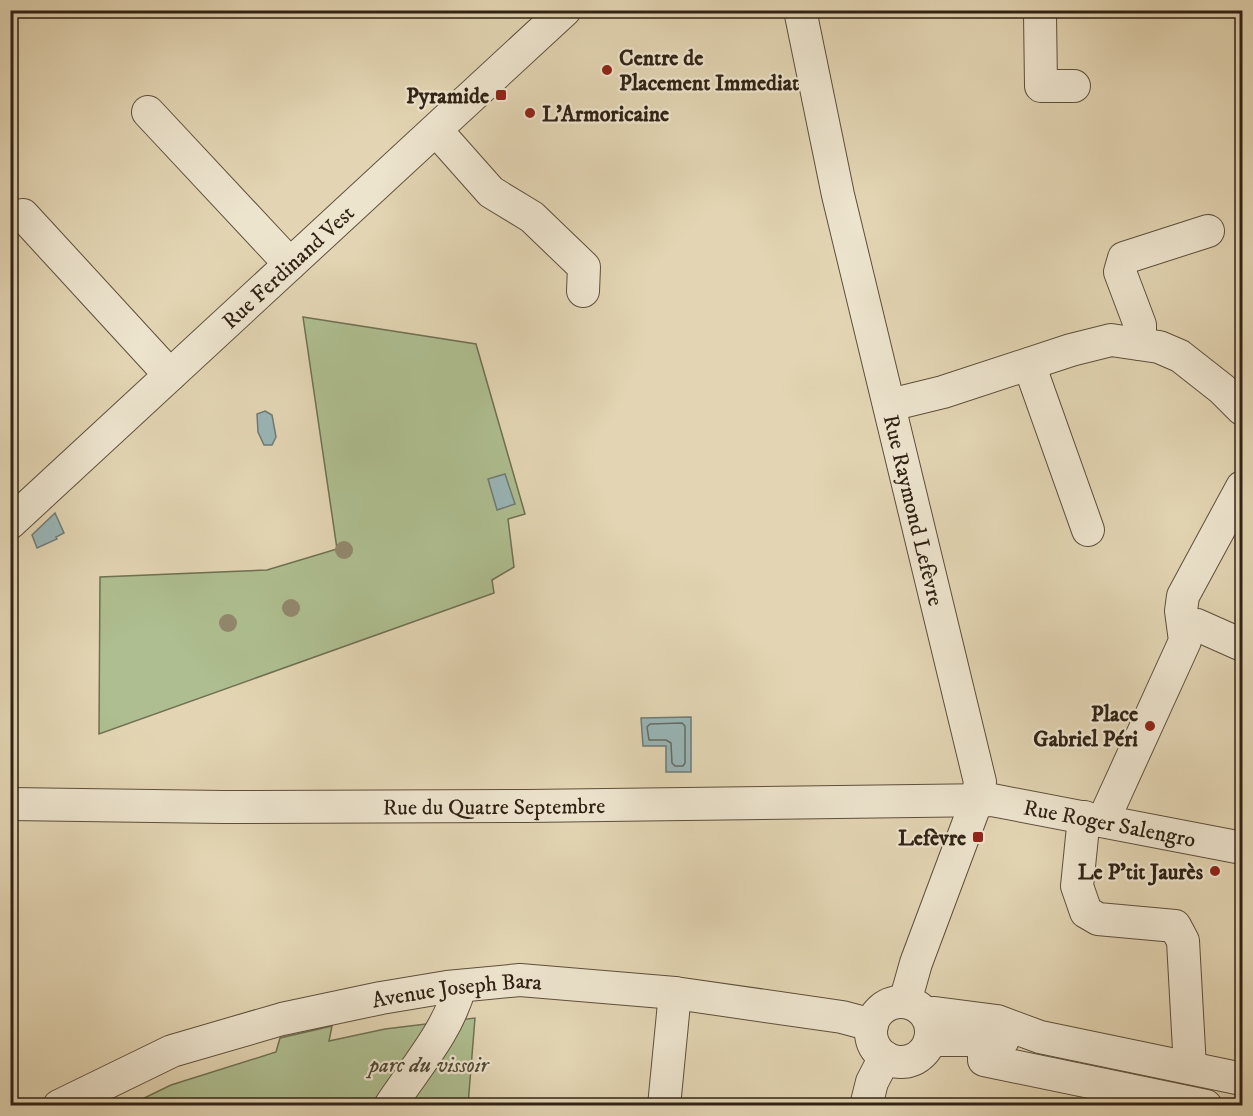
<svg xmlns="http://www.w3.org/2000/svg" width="1253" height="1116" font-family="'IM FELL DW Pica',serif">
<rect width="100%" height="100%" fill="#e3d5b3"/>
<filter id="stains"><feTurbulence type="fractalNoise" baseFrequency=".00333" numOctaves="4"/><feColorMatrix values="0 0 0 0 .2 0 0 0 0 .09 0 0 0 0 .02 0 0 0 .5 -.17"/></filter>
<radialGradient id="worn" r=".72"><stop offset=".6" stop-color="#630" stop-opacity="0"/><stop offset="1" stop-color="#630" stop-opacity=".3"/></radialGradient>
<g fill="#aebe90" stroke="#6f7052" stroke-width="1.5">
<path d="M303,317L476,344L525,514L508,519L514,567L492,580L494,593L99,734L100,577L267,570L337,549Z"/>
<path d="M475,1018L468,1105L128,1106L171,1085L276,1052L280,1038L332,1026L329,1041L385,1029Z"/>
</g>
<g fill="#99b6b7" stroke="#6f7b76" stroke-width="1.5">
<path d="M265,411L272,415L276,437L272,445H264L258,432L257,414Z"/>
<path d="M505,474L515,504L497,510L488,479Z"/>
<path d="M55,513L64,533L56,537L57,539L37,548L32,535Z"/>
<path d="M691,717V772H666V746H643L641,718Z"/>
</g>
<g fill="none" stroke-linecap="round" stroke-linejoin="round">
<path stroke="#646c66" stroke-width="1.5" d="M682,723L685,726V763L683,766H675L672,763L671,743L666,740H649L647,727L650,724Z"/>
<g stroke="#5d4f3c" stroke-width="34">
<g id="minor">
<path id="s1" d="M800,10L838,195L980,782L977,800L916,963L905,1002"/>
<path d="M1040,14L1041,86H1074"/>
<path d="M148,112L290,264"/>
<path d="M436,130L491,192L532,217L584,267L583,291"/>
<path d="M23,215L170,375"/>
<path d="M1140,344V325L1120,272L1124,258L1208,231"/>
<path d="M1029,364L1088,530"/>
<path d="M890,405L943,392L1071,350L1111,340L1159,347L1180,356L1222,389L1242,409"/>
<path id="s2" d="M10,523L565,10"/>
<path d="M1185,626L1197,625L1242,645"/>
<path id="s3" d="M10,804L224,807L527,806L992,800L1242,848"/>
<path d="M1084,817L1077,886L1086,912L1098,919L1175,926L1183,941L1190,1068"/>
<path d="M1103,821L1185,641L1181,611L1183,596L1242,487"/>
<circle cx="901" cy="1032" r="30"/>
<path d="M926,1014L935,1013L997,1021L1040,1037L1242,1079"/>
<path d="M930,1040H1003"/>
<path d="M984,1041V1060L1206,1106"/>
<path id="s4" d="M59,1106L172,1051L282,1019L381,998L447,987L520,980L675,993L842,1017L872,1025"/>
<path d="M390,1106C415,1068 449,1030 460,986"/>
<path d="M664,1106L675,993"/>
<path d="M866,1106L872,1082L885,1057"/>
</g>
</g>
<use href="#minor" stroke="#ede4ce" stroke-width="32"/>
</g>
<g fill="#92886d">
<circle cx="344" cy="550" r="9"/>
<circle cx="291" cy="608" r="9"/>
<circle cx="228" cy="623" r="9"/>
</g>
<g fill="#8f2418" stroke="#ede4ce" stroke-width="2">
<circle cx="607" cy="70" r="6"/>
<rect x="495" y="89" width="12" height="12" rx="3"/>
<circle cx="530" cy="113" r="6"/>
<circle cx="1150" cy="726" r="6"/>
<rect x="972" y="831" width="12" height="12" rx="3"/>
<circle cx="1215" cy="871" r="6"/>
</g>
<g text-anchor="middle" stroke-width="4.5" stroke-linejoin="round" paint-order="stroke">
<g font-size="22" font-weight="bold" fill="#302215" stroke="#ede4ce" text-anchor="end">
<text x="619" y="65" text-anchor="start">Centre de<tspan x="619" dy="25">Placement Immediat</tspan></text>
<text x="489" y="103">Pyramide</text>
<text x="542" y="121" text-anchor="start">L'Armoricaine</text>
<text x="1138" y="721">Place<tspan x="1138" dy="25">Gabriel Péri</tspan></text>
<text x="966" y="845">Lefèvre</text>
<text x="1203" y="879">Le P’tit Jaurès</text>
</g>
<g font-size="22" fill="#302215" stroke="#ede4ce">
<text dy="8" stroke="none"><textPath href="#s2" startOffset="378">Rue Ferdinand Vest</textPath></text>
<text dy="8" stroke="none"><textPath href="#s1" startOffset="513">Rue Raymond Lefèvre</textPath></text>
<text dy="8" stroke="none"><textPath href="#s3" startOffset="484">Rue du Quatre Septembre</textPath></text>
<text dy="8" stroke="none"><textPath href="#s3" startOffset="1102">Rue Roger Salengro</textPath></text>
<text dy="8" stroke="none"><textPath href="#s4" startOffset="418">Avenue Joseph Bara</textPath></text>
</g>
<g font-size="22" font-style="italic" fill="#504934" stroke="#ede4ce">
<text x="429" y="1072">parc du vissoir</text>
</g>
</g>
<rect width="1253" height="1116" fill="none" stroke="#e3d5b3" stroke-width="36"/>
<rect x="12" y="12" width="1229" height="1092" fill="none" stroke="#302215" stroke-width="3"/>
<rect x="18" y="18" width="1217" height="1080" fill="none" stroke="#302215" stroke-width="1.5"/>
<rect width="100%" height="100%" filter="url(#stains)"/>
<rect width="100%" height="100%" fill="url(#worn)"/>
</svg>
